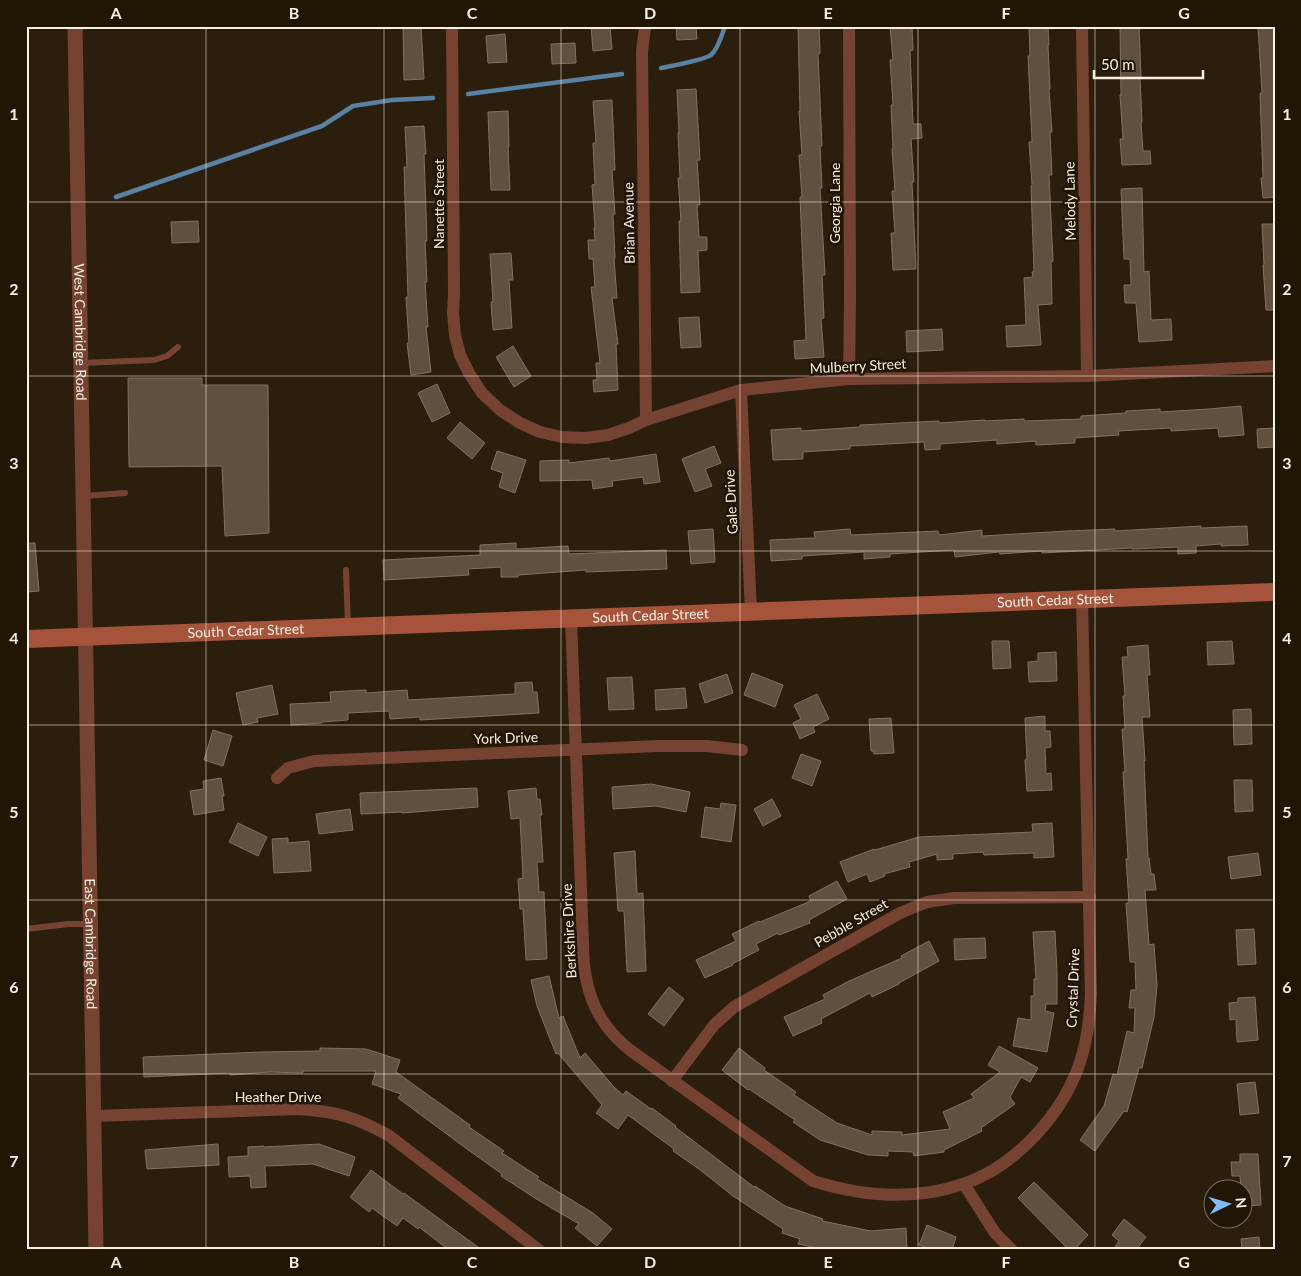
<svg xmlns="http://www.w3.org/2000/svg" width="1301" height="1276" font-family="Lato,sans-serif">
<rect width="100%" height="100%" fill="#2b1e0c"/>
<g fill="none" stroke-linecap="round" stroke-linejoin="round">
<g stroke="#5881a4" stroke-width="4.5">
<path d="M661,68C671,66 704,60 711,55C718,49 722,35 725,26"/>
<path d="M468,94L622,74"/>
<path d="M116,197L322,126L353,106L392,100L433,98"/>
</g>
</g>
<g fill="#5f513d" stroke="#81725e">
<path d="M403,26H421L424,79L404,80Z"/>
<path d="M591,26H610L612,49L593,51Z"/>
<path d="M676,26H696L697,39L677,40Z"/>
<path d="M798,26H819L820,53L818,54L822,146H820L822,188H820L825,275H822L824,318L821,319L824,357L795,359L794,341L806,340L800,197H802L799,155H802L799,111H800Z"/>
<path d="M890,26H912L913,50L910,51L913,124H921L922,138L911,139L914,182H912L916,269L893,270L891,233H895L892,191H895L892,149H893L891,105H893L890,60H893Z"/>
<path d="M1029,26H1048L1049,45H1048L1050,89H1049L1052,132H1050L1052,175H1049L1053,261L1051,262L1052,304L1038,305L1041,345L1007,347L1006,326L1026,325L1024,278L1033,277L1032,272H1034L1031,186L1032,185L1029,142H1032L1028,56H1030Z"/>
<path d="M1120,26H1139L1141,77H1140L1142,122H1141L1143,151H1150L1151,164L1122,165L1120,139H1123L1120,95H1121Z"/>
<path d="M1258,26H1275V197L1263,198L1261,178H1263L1260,93H1262Z"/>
<path d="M505,34L507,62L488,63L486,36Z"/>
<path d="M575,43L576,63L552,64L551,44Z"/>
<path d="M696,89L700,160H697L700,205H697L699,237H707V250L698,251L700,292L681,293L679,221H681L678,178H680L678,133H679L677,90Z"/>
<path d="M612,100L615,170H612L615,214L613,215L615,258H614L617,298H612L618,344H616L618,390L594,392L593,380H597L596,363H600L591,287H595L593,259H589L588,240H595L594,228H595L592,185L595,184L593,143H596L593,101Z"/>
<path d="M508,111L509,147H508L510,190H491L488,112Z"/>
<path d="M424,126L426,154H424L427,241H425L427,282H425L428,327H426L431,372L411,375L407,343H409L406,297H408L404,167H407L405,127Z"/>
<path d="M1142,188L1144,272L1149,271L1151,320L1171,319L1172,340L1139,342L1136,303H1125L1124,285H1131L1130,259H1124L1121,189Z"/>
<path d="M198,221L199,242L172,243L171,222Z"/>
<path d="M1262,224H1275V310H1266L1263,265H1264Z"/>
<path d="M511,253L513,280H509L512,328L493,330L491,302H493L490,254Z"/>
<path d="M699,317L701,347L681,348L679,318Z"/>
<path d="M942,329L943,350L907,352L906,331Z"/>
<path d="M513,346L531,376L514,387L496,357Z"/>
<path d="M128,378H202V385H268L269,533L225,536L222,466L129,467Z"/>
<path d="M437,384L450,413L432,422L418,393Z"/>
<path d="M1241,406L1244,435L1219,437L1218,428L1171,431V428L1118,431L1119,435L1075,438V443L1036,445V441L997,444V440L940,444V449L925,450L924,442L850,446V449L803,452V459L773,460L771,430L801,428V431L860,427V425L939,421V423L985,420V421L1024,419V421L1081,419V416L1126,413V411L1160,409V412L1209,409Z"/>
<path d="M460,422L485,443L472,459L447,438Z"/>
<path d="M1275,428V447L1258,448L1257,429Z"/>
<path d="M714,446L721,463L705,469L712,486L695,492L682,459Z"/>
<path d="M497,451L526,460L515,493L499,487L503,473L491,469Z"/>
<path d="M656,454L660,482L644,484L643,477L612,481L613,486L593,489L592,480L540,481V461L569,460V463L609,458L610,461Z"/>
<path d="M1201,526V528L1247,526L1248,545L1221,546V544L1196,546V553L1178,554V547L1132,549V548L1042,553V551L1000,554L999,552L955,557L954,550L890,554V557L864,559V552L802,556V559L771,561L770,540L815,538L814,532L850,529L851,535L938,531L939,535L982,530V536L1067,531L1115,529V531Z"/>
<path d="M713,529L715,562L691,564L688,531Z"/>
<path d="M26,543H35L39,591L26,592Z"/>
<path d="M516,543V549L568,546L569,554L666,550L667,569L586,572V570L518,575V577H501V567L468,569L469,575L384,580L383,560L480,555V545Z"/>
<path d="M992,641H1009L1011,668L993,669Z"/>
<path d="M1232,641L1234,664L1208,665L1207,642Z"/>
<path d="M1148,645L1150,675H1147L1150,717H1142L1145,761H1144L1148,858H1149L1151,874H1154L1156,890H1145L1149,945L1154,944L1157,986L1154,1017L1142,1068H1139L1127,1112L1124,1111L1095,1151L1080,1140L1104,1106L1113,1074L1117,1075L1127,1031L1134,1033L1135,1008H1129L1131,990H1136L1135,962H1130L1126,903H1129L1126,859H1128L1123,772H1125L1122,729H1125L1123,696H1125L1122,657H1128L1127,647Z"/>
<path d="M1056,652L1057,681L1029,682L1028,662L1038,661V653Z"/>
<path d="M752,673L783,685L775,707L744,695Z"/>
<path d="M727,674L733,693L705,703L699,684Z"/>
<path d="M632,677L634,709L609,710L607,678Z"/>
<path d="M532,682L533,692H537L539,713L420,720V717L390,719L389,711L348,713V720L322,722V723L291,725L290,704L331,702L330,692L366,690V693L407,690L408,700L515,694V683Z"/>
<path d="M272,685L278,714L257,718L258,722L243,725L236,693Z"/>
<path d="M685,688L687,708L656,710L655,690Z"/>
<path d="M817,694L829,719L813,727L815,732L800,739L793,723L801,719L794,705Z"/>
<path d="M1251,709L1252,744L1234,745L1233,710Z"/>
<path d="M1045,716V731H1050L1051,747L1045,748L1046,774L1051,773L1052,790L1027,791L1025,760L1027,759L1025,718Z"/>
<path d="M891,718L894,753L874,754V751H871L869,719Z"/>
<path d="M213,730L232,736L223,766L204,760Z"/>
<path d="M801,754L821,761L812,786L792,778Z"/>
<path d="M221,778L224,796H222L224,810L194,815L190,791L204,789L203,781Z"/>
<path d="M1234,780H1252L1253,811L1235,812Z"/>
<path d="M651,784L690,792L686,812L656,806L613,809L612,787Z"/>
<path d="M477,788L478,807L402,813V812L361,814L360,793Z"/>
<path d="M536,788L537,799H540L542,815H540L543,862H537L539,892H544L547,959L526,960L523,909H520L518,879L523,878L520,818L511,819L508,791Z"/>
<path d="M772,799L781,816L763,826L754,809Z"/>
<path d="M721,803L736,805L731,842L701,837L705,807L720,809Z"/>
<path d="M350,809L353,830L319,834L316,814Z"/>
<path d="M238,823L267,837L258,856L229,842Z"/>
<path d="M1052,823L1054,857L1034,858V853L984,855L983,852L953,854V859L937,860V854L909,862L910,867L884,874L885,876L870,882L867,874L848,882L840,862L874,849L875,850L919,837L1033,832L1032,824Z"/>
<path d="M288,838V843L309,841L311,871L274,873L272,839Z"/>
<path d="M635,851L637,894L643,893L646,971L627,972L624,911H618L614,853Z"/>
<path d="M1258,853L1261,875L1231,879L1228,857Z"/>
<path d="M837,881L847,899L809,920L810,923L779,935L778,933L756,944L759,950L732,964L733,965L705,978L696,960L736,941L732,934L759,921L760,922L811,901L809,896Z"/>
<path d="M1254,929L1256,964L1238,965L1236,930Z"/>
<path d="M1055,931L1057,973V1004H1046L1045,1011L1054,1013L1047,1052L1013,1046L1018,1018L1031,1020V996H1034V979H1036L1033,932Z"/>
<path d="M985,938L986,958L955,960L954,939Z"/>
<path d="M929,941L939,961L899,983V984L872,997L870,993L821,1019L822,1023L793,1036L784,1017L825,999L823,995L849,981L902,958L901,956Z"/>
<path d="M549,976L559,1018L563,1016L580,1058L585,1053L614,1087L623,1095L626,1091L651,1109L652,1108L676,1126L675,1127L754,1187L755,1186L785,1206L823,1219L822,1221L871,1231L906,1228L907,1250H827L798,1244L800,1239L782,1233L783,1229L733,1196L699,1169L673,1151L674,1149L628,1115L618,1129L596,1113L602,1105L558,1053L556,1054L537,1006L531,980Z"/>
<path d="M669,987L684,999L664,1026L648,1014Z"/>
<path d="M1255,997L1258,1040L1237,1042L1236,1019L1230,1020L1229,1003L1238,1002V998Z"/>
<path d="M999,1046L1038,1068L1030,1082L1021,1077L1010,1097L1015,1104L981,1128L982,1131L944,1150V1152L914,1156L913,1152L888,1151V1156L868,1155L820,1140L793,1122L795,1120L749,1089L748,1090L722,1070L739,1048L765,1068L764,1070L796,1092L794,1095L837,1123L872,1135V1131L902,1132V1135L950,1129L943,1112L974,1098L971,1094L1000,1072L988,1065Z"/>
<path d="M320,1048L366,1049L400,1060L396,1072L470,1125L469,1127L504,1151L502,1153L539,1177L537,1179L593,1213L612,1229L597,1246L575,1228L579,1224L538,1200L501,1176L502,1174L467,1149L398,1098L401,1094L372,1084L376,1071H303V1073L270,1072L230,1075V1073L144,1077L143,1057L262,1052L320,1051Z"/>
<path d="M1255,1082L1259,1113L1240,1115L1237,1084Z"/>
<path d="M218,1144L219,1165L147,1169L145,1150Z"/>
<path d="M319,1144L355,1157L349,1176L313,1164L265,1166L266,1187L251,1188L250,1176L229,1177L228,1157L248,1156V1147L264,1146V1147Z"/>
<path d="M1240,1154H1258L1261,1205L1244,1206V1188H1241L1240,1176H1232L1231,1162H1240Z"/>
<path d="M371,1170L403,1194L404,1193L482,1250H449L419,1227L418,1229L403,1218L397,1226L372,1208L369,1212L350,1197Z"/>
<path d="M1034,1182L1088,1235L1074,1250H1069L1018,1198Z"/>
<path d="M1124,1219L1146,1237L1136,1250H1113L1119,1241L1112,1235Z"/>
<path d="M927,1225L956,1237L952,1250H932L919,1245Z"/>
<path d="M1259,1237L1260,1250H1242L1241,1239Z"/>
</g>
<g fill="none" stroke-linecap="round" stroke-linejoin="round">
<g stroke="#764333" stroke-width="6">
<path d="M82,363L154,360L167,356L178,347"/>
<path d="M84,496L125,493"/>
<path d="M346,570L348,626"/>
<path d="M26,929L68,924H90"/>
</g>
<g stroke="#764333" stroke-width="12">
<path d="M452,26L454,293L453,313L455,335L460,355L469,373L482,393L500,410L520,423L540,432L562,437L586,438L608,435L629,428L646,420L741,390L849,379L1087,376L1275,366"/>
<path d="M645,26L642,52L646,420"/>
<path d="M1082,26L1087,376"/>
<path d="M849,379L850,297L849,26"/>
<path d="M741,390L751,612"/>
<path d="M571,619L583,944C583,977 590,1009 613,1034C618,1040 624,1045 630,1050L813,1181C861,1196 914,1201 963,1184C1014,1167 1059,1118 1078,1068C1087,1044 1090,1019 1091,994L1082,599"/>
<path d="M277,778L288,768L314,761L658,746H707L742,750"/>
<path d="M672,1081L714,1025L734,1007L900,913L927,902L954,898L1090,897"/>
<path d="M93,1116L297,1109C335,1111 355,1117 388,1135L539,1250"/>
<path d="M964,1184L995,1233L1012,1250"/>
</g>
<path stroke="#764333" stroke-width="15" id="s1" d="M75,26L96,1250"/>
<path stroke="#a6533b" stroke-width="18" id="s2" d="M26,639L1275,592"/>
</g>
<path fill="none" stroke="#f9f0e4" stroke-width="1" stroke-opacity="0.55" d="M206,26V1250M384,26V1250M561,26V1250M740,26V1250M918,26V1250M1095,26V1250M26,202H1275M26,376H1275M26,551H1275M26,725H1275M26,900H1275M26,1074H1275"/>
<g text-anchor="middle" stroke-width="5" stroke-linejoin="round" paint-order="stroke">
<g font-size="14" fill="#f9f0e4" stroke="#211504">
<text transform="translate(1070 201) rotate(-91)" y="5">Melody Lane</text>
<text transform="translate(835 203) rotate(-90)" y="5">Georgia Lane</text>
<text transform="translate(439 204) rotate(-90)" y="5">Nanette Street</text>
<text transform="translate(629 223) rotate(-91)" y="5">Brian Avenue</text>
<text dy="5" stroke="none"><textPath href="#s1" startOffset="306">West Cambridge Road</textPath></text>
<text transform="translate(858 366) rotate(-3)" y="5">Mulberry Street</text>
<text transform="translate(731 502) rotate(-93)" y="5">Gale Drive</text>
<text dy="5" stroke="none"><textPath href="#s2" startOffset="1030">South Cedar Street</textPath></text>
<text dy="5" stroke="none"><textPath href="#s2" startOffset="625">South Cedar Street</textPath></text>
<text dy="5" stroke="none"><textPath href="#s2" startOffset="220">South Cedar Street</textPath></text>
<text transform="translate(506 738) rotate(-2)" y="5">York Drive</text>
<text transform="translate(851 923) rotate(-30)" y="5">Pebble Street</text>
<text transform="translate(569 931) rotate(-93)" y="5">Berkshire Drive</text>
<text dy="5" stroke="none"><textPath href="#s1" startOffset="918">East Cambridge Road</textPath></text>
<text transform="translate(1073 988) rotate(-88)" y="5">Crystal Drive</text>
<text x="278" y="1102">Heather Drive</text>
</g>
</g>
<rect width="1301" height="1276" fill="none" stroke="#211504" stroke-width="55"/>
<g transform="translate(1228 1204) rotate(85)"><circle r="24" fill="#211504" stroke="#776d5e"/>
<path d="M0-4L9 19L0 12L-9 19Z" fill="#7fbdf9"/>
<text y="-8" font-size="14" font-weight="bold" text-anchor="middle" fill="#f9f0e4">N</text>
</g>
<path d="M1094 70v8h109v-8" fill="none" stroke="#f9f0e4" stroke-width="2.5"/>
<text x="1101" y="70" font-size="15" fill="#f9f0e4" stroke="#211504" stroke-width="4" paint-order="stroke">50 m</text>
<rect x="28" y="28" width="1246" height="1220" fill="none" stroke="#f9f0e4" stroke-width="2"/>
<g font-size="16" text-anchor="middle" font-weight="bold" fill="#f9f0e4">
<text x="116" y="19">A</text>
<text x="294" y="19">B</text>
<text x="472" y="19">C</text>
<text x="650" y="19">D</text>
<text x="828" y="19">E</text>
<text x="1006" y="19">F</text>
<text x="1184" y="19">G</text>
<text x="14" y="120">1</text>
<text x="1287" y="120">1</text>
<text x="14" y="295">2</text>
<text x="1287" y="295">2</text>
<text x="14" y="469">3</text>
<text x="1287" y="469">3</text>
<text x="14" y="644">4</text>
<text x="1287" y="644">4</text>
<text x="14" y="818">5</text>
<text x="1287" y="818">5</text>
<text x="14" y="993">6</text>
<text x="1287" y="993">6</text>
<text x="14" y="1167">7</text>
<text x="1287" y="1167">7</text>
<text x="116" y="1268">A</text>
<text x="294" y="1268">B</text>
<text x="472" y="1268">C</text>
<text x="650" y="1268">D</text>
<text x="828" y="1268">E</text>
<text x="1006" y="1268">F</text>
<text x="1184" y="1268">G</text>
</g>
</svg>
